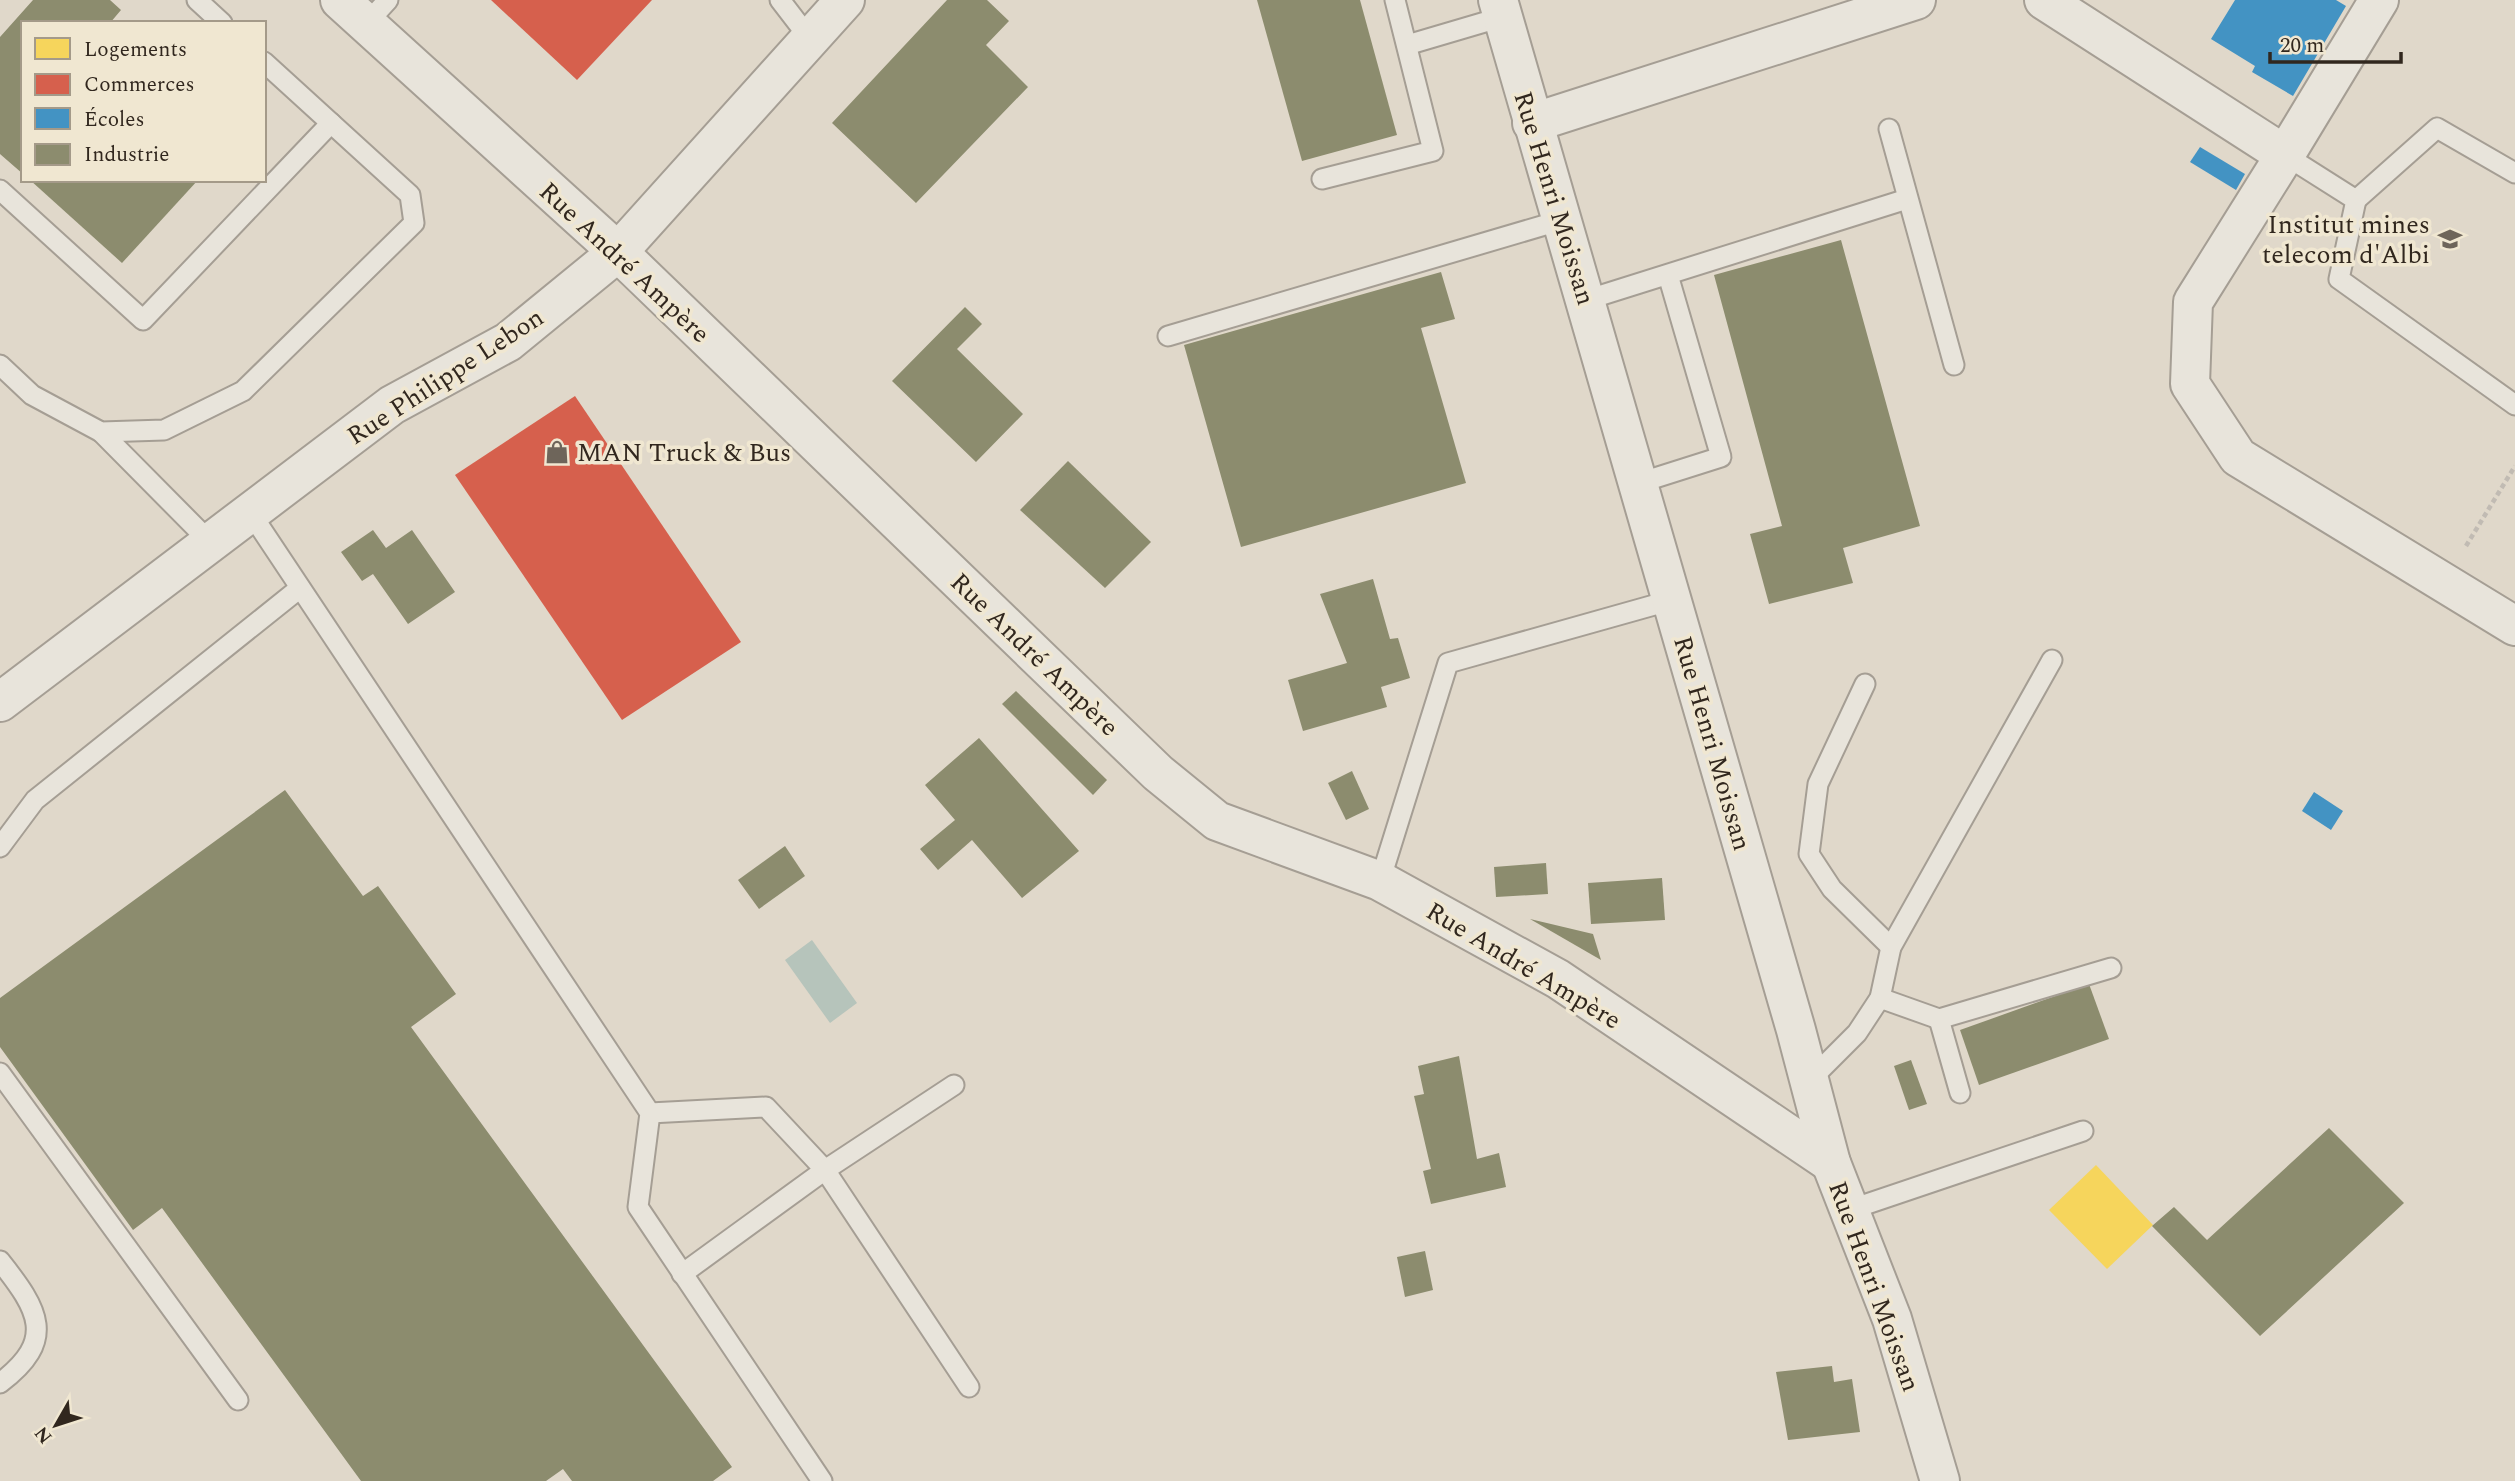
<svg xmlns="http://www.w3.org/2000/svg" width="2515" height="1481" font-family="Spectral,serif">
<rect width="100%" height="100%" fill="#e0d8ca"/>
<path fill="#b6c4bb" d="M812,940L857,1003L830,1023L785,960Z"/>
<path fill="#f6d55c" d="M2096,1165L2153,1225L2107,1269L2049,1210Z"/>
<g fill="#d6604d">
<path d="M491,0H652L577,80Z"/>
<path d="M575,396L741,642L622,720L455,475Z"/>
</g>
<g fill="#4393c3">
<path d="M2235,0H2336L2346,6L2293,96L2252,72L2255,66L2211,39Z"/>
<path d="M2200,147L2245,174L2236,190L2190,162Z"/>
<path d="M2314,792L2343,811L2331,830L2302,811Z"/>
</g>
<g fill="#8c8c6e">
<path d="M33,0H110L121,10L110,23H23V174L0,154V37Z"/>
<path d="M947,0H987L1009,21L986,45L1028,87L916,203L832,123Z"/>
<path d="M1257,0H1360L1397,135L1302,161Z"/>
<path d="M30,180H198L122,263Z"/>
<path d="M1841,240L1920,526L1843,548L1853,583L1769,604L1750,534L1782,526L1714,275Z"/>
<path d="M1441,272L1455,319L1421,328L1466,483L1241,547L1184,345Z"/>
<path d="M965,307L982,324L957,349L1023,414L976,462L892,381Z"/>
<path d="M1068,461L1151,542L1105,588L1020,510Z"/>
<path d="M373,530L386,548L412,530L455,592L408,624L373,574L362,581L341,552Z"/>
<path d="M1373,579L1390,639L1398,638L1410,678L1381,687L1387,707L1303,731L1288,680L1347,663L1320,594Z"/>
<path d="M1016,691L1107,780L1093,795L1002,704Z"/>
<path d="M979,738L1079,851L1022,898L972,840L938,870L920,849L955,820L925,785Z"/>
<path d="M1352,771L1369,809L1346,820L1328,783Z"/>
<path d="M285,790L363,896L378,886L456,994L411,1027L732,1467L713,1481H572L563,1469L546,1481H361L162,1208L133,1230L0,1047V998Z"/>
<path d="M785,846L805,876L759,909L738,880Z"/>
<path d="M1546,863L1548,894L1496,897L1494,867Z"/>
<path d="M1662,878L1665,920L1591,924L1588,883Z"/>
<path d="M1530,919L1593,934L1601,960Z"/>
<path d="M2089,984L2109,1039L1979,1085L1960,1030Z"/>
<path d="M1459,1056L1477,1159L1499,1153L1506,1187L1431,1204L1423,1171L1431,1169L1414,1096L1424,1094L1418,1066Z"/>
<path d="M1911,1060L1927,1104L1909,1110L1894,1066Z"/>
<path d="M2329,1128L2404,1203L2260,1336L2152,1226L2174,1207L2207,1240Z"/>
<path d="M1425,1251L1433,1290L1405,1297L1397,1257Z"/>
<path d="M1832,1366L1834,1382L1852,1379L1860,1432L1788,1440L1776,1372Z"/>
</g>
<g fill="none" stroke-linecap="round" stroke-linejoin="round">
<g stroke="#a59e94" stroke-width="23">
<g id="lane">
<path d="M197,0L222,23"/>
<path d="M780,0L810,39"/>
<path d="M366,24L388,0"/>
<path d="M1407,45L1502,17"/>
<path d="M1889,129L1954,365"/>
<path d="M2285,155L2356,200L2339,279L2515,405"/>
<path d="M1322,179L1433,151L1395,0"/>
<path d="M0,190L143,320L331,123"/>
<path d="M2356,200L2437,128L2515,173"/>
<path d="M1586,300L1907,199"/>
<path d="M1168,336L1562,220"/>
<path d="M0,365L32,395L101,432L164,430L243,391L414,223L410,195L264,62"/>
<path d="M101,432L210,542"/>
<path d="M1639,483L1721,457L1668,275"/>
<path d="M250,512L650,1113L638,1207L822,1481"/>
<path d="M1865,684L1818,784L1809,854L1832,889L1891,947"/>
<path d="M0,847L35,800L300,588"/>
<path d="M1380,881L1448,663L1672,600"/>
<path d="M1880,998L1939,1019L2111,968"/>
<path d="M1939,1019L1960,1093"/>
<path d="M0,1073L238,1400"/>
<path d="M1809,1081L1857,1033L1880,998L1891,947L2052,660"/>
<path d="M650,1113L766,1107L825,1170L969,1387"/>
<path d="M1849,1210L2083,1131"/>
<path d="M0,1261C39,1310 57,1340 0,1383"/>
<path d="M682,1274L825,1170L954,1085"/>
</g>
</g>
<g stroke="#a59e94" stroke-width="42">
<g id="street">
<path d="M340,0L618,252L1158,773L1217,821L1380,881L1558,979L1831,1163"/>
<path d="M1498,0L1796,1030L1831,1163L1892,1319L1940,1481"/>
<path d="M2044,0L2285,155L2379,0"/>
<path d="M1532,123L1916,0"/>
<path d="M2285,155L2193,302L2190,384L2238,457L2515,626"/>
<path d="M0,702L392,405L508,342L618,252L845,0"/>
</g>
</g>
<path stroke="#c1bbb3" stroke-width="4.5" stroke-dasharray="5 3.5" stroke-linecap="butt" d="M2466,546L2515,466"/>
<use href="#lane" stroke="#e8e4db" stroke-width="19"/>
<use href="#street" stroke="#e8e4db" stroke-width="38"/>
</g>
<defs>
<g id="university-bare" transform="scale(1.89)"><path d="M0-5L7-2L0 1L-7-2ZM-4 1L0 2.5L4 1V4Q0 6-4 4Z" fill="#6e655a" stroke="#f0e7d1" stroke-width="2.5" paint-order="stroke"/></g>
<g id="shop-bare" transform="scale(1.89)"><path d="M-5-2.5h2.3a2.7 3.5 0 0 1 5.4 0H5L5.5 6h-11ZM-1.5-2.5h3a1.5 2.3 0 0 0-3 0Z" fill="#6e655a" stroke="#f0e7d1" stroke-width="2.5" paint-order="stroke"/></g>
</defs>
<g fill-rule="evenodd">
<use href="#university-bare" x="2450" y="239"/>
<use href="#shop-bare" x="557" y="452"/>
</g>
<g text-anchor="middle" stroke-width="7" stroke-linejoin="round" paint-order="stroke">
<g font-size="26" fill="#31271e" stroke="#f0e7d1">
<text transform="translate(1555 198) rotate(73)" y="9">Rue Henri Moissan</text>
<text transform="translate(625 262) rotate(43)" y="9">Rue André Ampère</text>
<text transform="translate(445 376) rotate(-33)" y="9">Rue Philippe Lebon</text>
<text transform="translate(1035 654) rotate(44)" y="9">Rue André Ampère</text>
<text transform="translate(1713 743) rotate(74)" y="9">Rue Henri Moissan</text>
<text transform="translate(1524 965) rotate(31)" y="9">Rue André Ampère</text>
<text transform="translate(1875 1286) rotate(70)" y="9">Rue Henri Moissan</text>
</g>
<g font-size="26" fill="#31271e" stroke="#f0e7d1" text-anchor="end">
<text x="2430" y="233">Institut mines<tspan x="2430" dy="30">telecom d'Albi</tspan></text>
<text x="577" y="461" text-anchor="start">MAN Truck &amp; Bus</text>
</g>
</g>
<rect x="21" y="21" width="245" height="161" fill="#f0e7d1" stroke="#a49a89" stroke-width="2"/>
<rect x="35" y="38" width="35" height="21" fill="#f6d55c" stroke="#a49a89" stroke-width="2"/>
<text x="84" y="56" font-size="21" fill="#31271e">Logements</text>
<rect x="35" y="74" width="35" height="21" fill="#d6604d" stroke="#a49a89" stroke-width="2"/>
<text x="84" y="91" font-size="21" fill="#31271e">Commerces</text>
<rect x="35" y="108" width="35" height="21" fill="#4393c3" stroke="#a49a89" stroke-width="2"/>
<text x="84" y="126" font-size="21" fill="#31271e">Écoles</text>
<rect x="35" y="144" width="35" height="21" fill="#8c8c6e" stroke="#a49a89" stroke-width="2"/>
<text x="84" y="161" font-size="21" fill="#31271e">Industrie</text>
<g transform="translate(56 1425) rotate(231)" stroke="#f0e7d1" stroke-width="5" paint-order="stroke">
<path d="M0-5L12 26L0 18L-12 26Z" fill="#31271e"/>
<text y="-10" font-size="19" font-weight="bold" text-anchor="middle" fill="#31271e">N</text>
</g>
<path d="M2270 52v10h131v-10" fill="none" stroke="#31271e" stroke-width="3.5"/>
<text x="2280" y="52" font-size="21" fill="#31271e" stroke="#f0e7d1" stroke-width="5" paint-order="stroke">20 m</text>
</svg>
